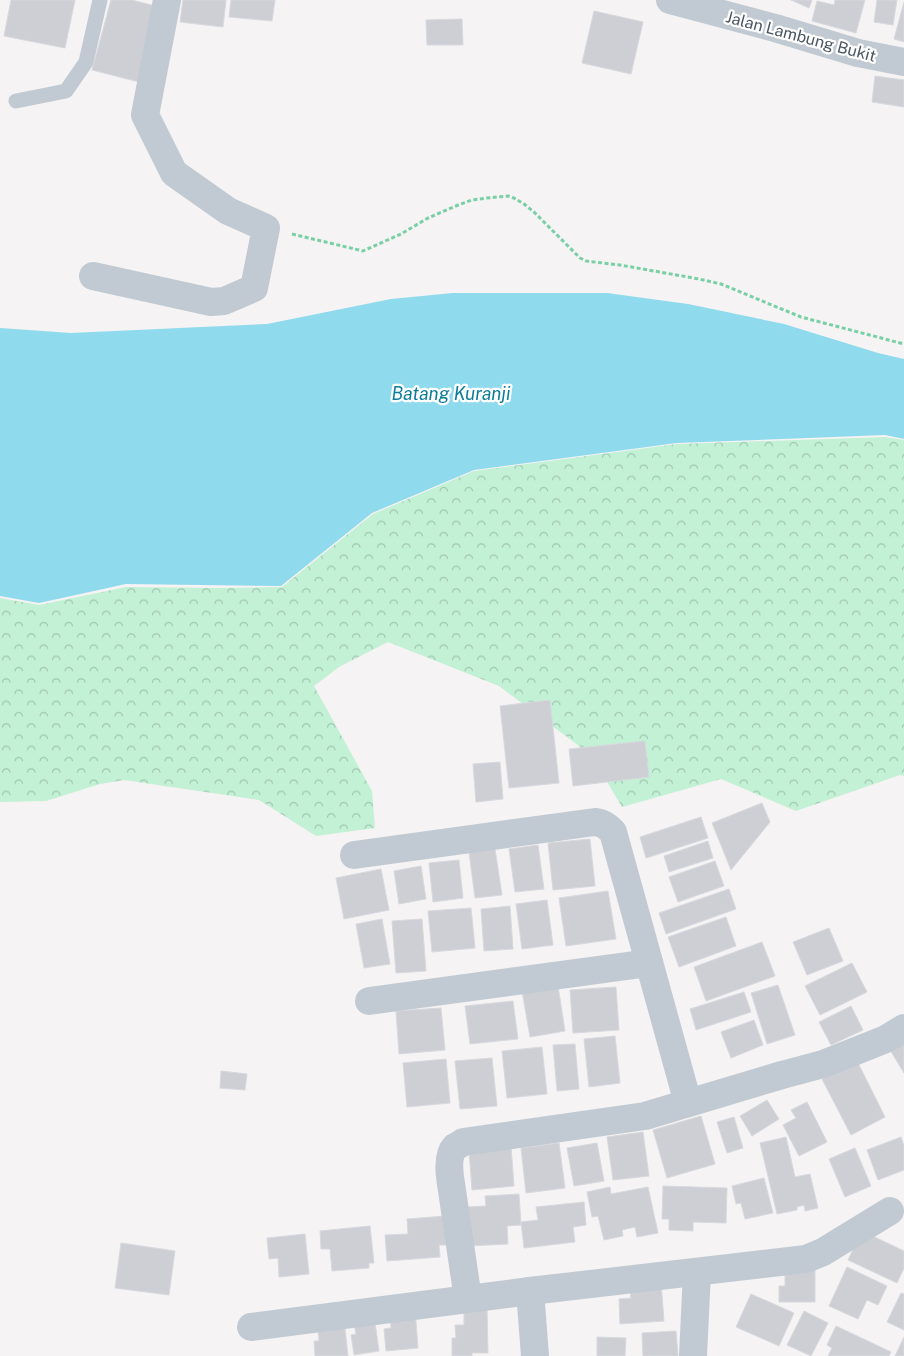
<svg xmlns="http://www.w3.org/2000/svg" width="904" height="1356" font-family="'Public Sans',sans-serif">
<defs>
<pattern id="forest-crowns" width="20" height="18" patternUnits="userSpaceOnUse" patternTransform="scale(1.25)"><rect width="20" height="18" fill="#c3f1d5"/><path d="M2 6a3 3 0 1 1 6 0M12 15a3 3 0 1 1 6 0" fill="none" stroke="#a0c6b0"/></pattern>
</defs>
<rect width="100%" height="100%" fill="#f5f3f3"/>
<path fill="url(#forest-crowns)" d="M885,437L904,440V776L900,775L796,811L721,779L622,807L591,755L499,686L388,642L339,667L314,686L372,791L375,828L316,836L259,800L124,780L100,784L46,801L0,802V598L39,605L126,587L221,588L282,587L373,514L474,471L677,444Z"/>
<path fill="#90daee" d="M453,293H607L688,304L784,324L878,353L904,359V439L885,435L677,443L474,470L372,513L281,586L126,584L39,603L0,596V328L71,333L267,324L391,299Z"/>
<g fill="#cdcfd5" stroke="#d7d9de">
<path d="M11,0H75L65,48L4,36Z"/>
<path d="M111,0H132L163,8L143,83L92,70Z"/>
<path d="M183,0H226L223,27L180,22Z"/>
<path d="M231,0H275L272,21L229,17Z"/>
<path d="M791,0H812L809,8Z"/>
<path d="M835,0H865L856,33L812,21L817,1L834,5Z"/>
<path d="M877,0H897L893,25L874,22Z"/>
<path d="M904,2V42L894,39Z"/>
<path d="M594,11L643,22L631,74L582,63Z"/>
<path d="M462,19L463,45H427L426,20Z"/>
<path d="M875,76L904,80V107L872,102Z"/>
<path d="M550,700L559,783L509,788L500,706Z"/>
<path d="M645,741L649,777L573,786L569,749Z"/>
<path d="M500,762L503,799L476,802L473,764Z"/>
<path d="M762,803L770,822L731,870L712,823Z"/>
<path d="M701,817L708,838L646,858L640,837Z"/>
<path d="M590,839L595,886L553,890L548,843Z"/>
<path d="M708,841L713,858L669,872L664,856Z"/>
<path d="M538,845L544,889L515,892L509,849Z"/>
<path d="M495,849L502,895L475,898L469,852Z"/>
<path d="M459,860L463,898L433,902L429,863Z"/>
<path d="M715,861L724,886L678,902L669,877Z"/>
<path d="M421,866L426,899L399,904L394,871Z"/>
<path d="M381,869L389,910L344,919L336,878Z"/>
<path d="M729,889L736,909L666,934L659,913Z"/>
<path d="M608,891L616,939L566,946L559,898Z"/>
<path d="M547,900L553,945L522,949L516,904Z"/>
<path d="M510,906L513,949L484,951L481,909Z"/>
<path d="M471,908L475,948L432,952L428,911Z"/>
<path d="M726,917L736,946L679,967L668,937Z"/>
<path d="M382,919L390,964L364,968L356,924Z"/>
<path d="M422,919L426,971L396,973L392,921Z"/>
<path d="M829,928L843,961L807,975L793,942Z"/>
<path d="M762,942L775,976L706,1001L694,967Z"/>
<path d="M852,963L867,992L820,1015L805,986Z"/>
<path d="M778,985L795,1035L767,1044L751,993Z"/>
<path d="M558,986L565,1031L530,1037L522,991Z"/>
<path d="M616,987L619,1030L573,1033L570,990Z"/>
<path d="M744,992L751,1012L696,1030L690,1009Z"/>
<path d="M513,1001L518,1039L470,1044L465,1006Z"/>
<path d="M851,1006L863,1030L831,1045L819,1022Z"/>
<path d="M441,1008L445,1050L399,1054L396,1011Z"/>
<path d="M754,1020L763,1045L731,1058L721,1032Z"/>
<path d="M615,1036L620,1083L589,1087L584,1039Z"/>
<path d="M904,1042V1073L890,1050Z"/>
<path d="M575,1044L579,1089L557,1091L553,1045Z"/>
<path d="M542,1047L547,1094L507,1098L502,1051Z"/>
<path d="M492,1058L497,1106L460,1109L455,1061Z"/>
<path d="M446,1059L450,1103L407,1107L403,1063Z"/>
<path d="M857,1061L885,1117L851,1135L822,1079Z"/>
<path d="M221,1071L247,1074L245,1090L220,1088Z"/>
<path d="M767,1100L779,1119L752,1136L740,1116Z"/>
<path d="M807,1102L827,1142L799,1156L783,1125L796,1118L791,1110Z"/>
<path d="M701,1116L715,1164L667,1178L653,1130Z"/>
<path d="M734,1117L743,1148L727,1153L717,1122Z"/>
<path d="M643,1132L649,1176L613,1180L607,1137Z"/>
<path d="M786,1137L795,1177L810,1174L818,1208L805,1211L804,1205L797,1207V1210L777,1214L760,1143Z"/>
<path d="M901,1137L904,1146V1170L878,1180L867,1150Z"/>
<path d="M559,1143L565,1188L526,1193L521,1148Z"/>
<path d="M597,1143L604,1181L574,1186L567,1148Z"/>
<path d="M511,1146L514,1186L472,1190L469,1150Z"/>
<path d="M855,1148L871,1186L845,1197L829,1159Z"/>
<path d="M764,1178L773,1213L745,1219L741,1203L736,1204L732,1186Z"/>
<path d="M663,1186L727,1188L726,1223L693,1222V1231L669,1230V1219H662Z"/>
<path d="M610,1187L611,1194L648,1187L658,1233L637,1237L635,1227L622,1230L623,1236L604,1240L598,1216L592,1217L587,1192Z"/>
<path d="M519,1194L521,1225L507,1226L508,1244L468,1246L466,1207L486,1206L485,1196Z"/>
<path d="M584,1202L586,1225L573,1227L575,1242L524,1248L521,1222L538,1220L536,1207Z"/>
<path d="M446,1216L448,1245H439L440,1257L387,1261L385,1235L408,1234L407,1219Z"/>
<path d="M370,1226L374,1263H369V1268L332,1271L330,1249H321L320,1231Z"/>
<path d="M862,1231L904,1251V1268L897,1283L848,1260Z"/>
<path d="M305,1234L309,1274L279,1277L278,1258L269,1259L267,1238Z"/>
<path d="M121,1243L175,1251L169,1295L115,1288Z"/>
<path d="M785,1267H815V1302H779V1286H785Z"/>
<path d="M847,1267L887,1286L878,1305L867,1300L858,1319L829,1306Z"/>
<path d="M661,1282L664,1321L620,1324L619,1299L631,1298L629,1283Z"/>
<path d="M901,1293L904,1294V1330L887,1322Z"/>
<path d="M751,1294L794,1313L779,1346L736,1327Z"/>
<path d="M464,1308H487L488,1353H472V1356H452V1338H456L455,1325H464Z"/>
<path d="M415,1309L418,1348L386,1351L384,1329L391,1328L390,1312Z"/>
<path d="M804,1311L828,1323L811,1356L787,1345Z"/>
<path d="M374,1315L379,1351L354,1355L351,1335L356,1334L353,1319Z"/>
<path d="M344,1319L348,1356H315L314,1341H319L317,1322Z"/>
<path d="M836,1326L891,1352L889,1356H828L832,1348L827,1345Z"/>
<path d="M676,1331L678,1356H643L642,1333Z"/>
<path d="M597,1337L626,1338L625,1356H597Z"/>
<path d="M904,1337V1356H895Z"/>
</g>
<g fill="none" stroke-linecap="round" stroke-linejoin="round">
<path stroke="#7ad0a6" stroke-width="3" stroke-dasharray="4 2.5" stroke-linecap="butt" d="M292,234L363,251L401,234L428,218L458,205L472,200L487,198L508,196L514,198L524,204L534,212L580,258L586,261L620,265L699,279L721,284L801,317L904,344"/>
<path stroke="#c1cad2" stroke-width="15" d="M16,101L66,91L86,62L100,0"/>
<g stroke="#c1cad2" stroke-width="28">
<path d="M93,276L211,302L224,301L254,288L266,228L228,211L174,173L145,115L167,0"/>
<path d="M354,855L595,822C603,823 607,826 613,832L688,1103"/>
<path d="M369,1001L649,963"/>
<path d="M530,1291L535,1356"/>
<path d="M468,1299L450,1177C449,1168 448,1154 455,1147C458,1145 461,1144 463,1142L645,1116L782,1075L823,1064L886,1039L904,1028"/>
<path d="M251,1327L530,1291L806,1259L823,1252L890,1211"/>
<path d="M693,1356L697,1272"/>
</g>
<path stroke="#c1cad2" stroke-width="28" d="M670,0L775,28L858,53L904,62"/>
</g>
<g text-anchor="middle" stroke-width="4.5" stroke-linejoin="round" paint-order="stroke">
<g font-size="16" fill="#4a5661" stroke="#fff">
<text transform="translate(801 36) rotate(15)" y="6">Jalan Lambung Bukit</text>
</g>
<g font-size="18" font-style="italic" fill="#0c7c9b" stroke="#fff">
<text x="451" y="400">Batang Kuranji</text>
</g>
</g>
</svg>
